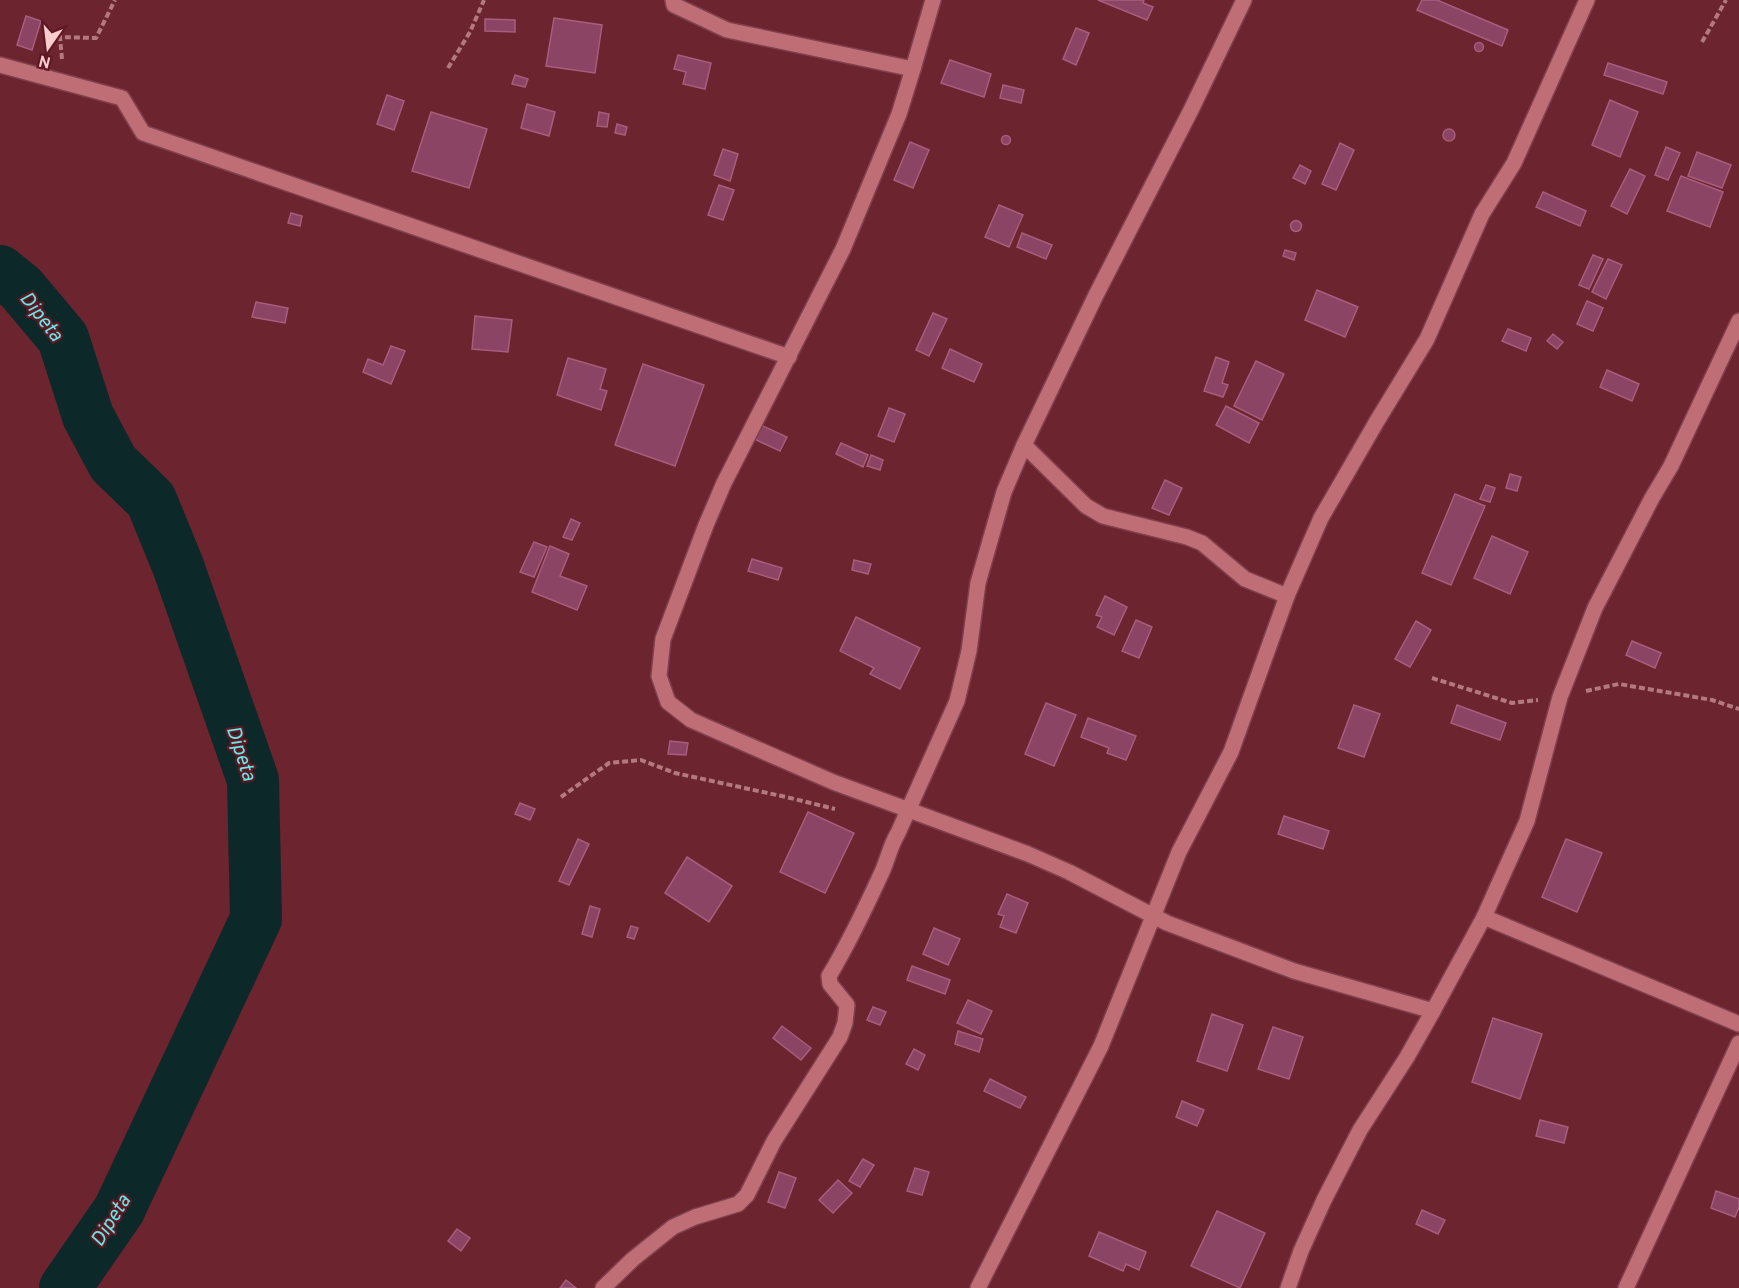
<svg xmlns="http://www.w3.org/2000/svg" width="1739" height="1288" font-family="Overpass,sans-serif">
<rect width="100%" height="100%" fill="#6c242f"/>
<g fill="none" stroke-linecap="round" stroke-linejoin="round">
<path stroke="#0d2828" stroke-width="52" d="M0,271L21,288L63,338L88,416L113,463L151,500L178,566L253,780L256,919L119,1210L65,1288"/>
</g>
<g fill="#8b4463" stroke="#a75d7d" stroke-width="1.5">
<path d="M1098,0H1144L1143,3L1153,7L1147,20Z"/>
<path d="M1422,0H1437L1508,30L1502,46L1417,10Z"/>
<path d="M26,16L41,21L32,50L17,45Z"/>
<path d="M554,18L602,25L595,73L546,66Z"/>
<path d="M485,19L515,20V32L485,31Z"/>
<path d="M1076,28L1089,33L1076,65L1063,59Z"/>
<circle cx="1479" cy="47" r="4.5"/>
<path d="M678,55L711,63L705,89L683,84L686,72L674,69Z"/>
<path d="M950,60L991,74L984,97L941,83Z"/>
<path d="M1608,63L1667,82L1663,94L1604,75Z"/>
<path d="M515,75L528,79L525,87L512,84Z"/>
<path d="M1003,85L1024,90L1021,103L1000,98Z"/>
<path d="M387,95L404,101L394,130L377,124Z"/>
<path d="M1610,100L1638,112L1620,157L1592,145Z"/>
<path d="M527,104L555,112L549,136L521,128Z"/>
<path d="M431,112L487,129L469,188L412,171Z"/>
<path d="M599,112L609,114L607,127L597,126Z"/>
<path d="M617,124L627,127L625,135L615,133Z"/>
<circle cx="1449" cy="135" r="6"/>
<circle cx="1006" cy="140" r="4.5"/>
<path d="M910,142L929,150L913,188L894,180Z"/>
<path d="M1340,143L1354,150L1336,190L1322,184Z"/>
<path d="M1666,147L1680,153L1668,180L1655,175Z"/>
<path d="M723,149L738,154L730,181L714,175Z"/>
<path d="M1697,152L1731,165L1722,188L1688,176Z"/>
<path d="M1300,165L1311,171L1305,184L1293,178Z"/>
<path d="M1630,169L1645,176L1627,214L1611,206Z"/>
<path d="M1681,176L1723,192L1710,227L1667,211Z"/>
<path d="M719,185L734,190L723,220L708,215Z"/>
<path d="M1543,192L1586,211L1580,226L1536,207Z"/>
<path d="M999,205L1023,215L1009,247L985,237Z"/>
<path d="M291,213L302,216L300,226L288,223Z"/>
<circle cx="1296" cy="226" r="5.5"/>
<path d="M1022,233L1052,245L1046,259L1017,247Z"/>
<path d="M1285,250L1296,253L1294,260L1283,256Z"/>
<path d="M1593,255L1603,259L1589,289L1579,285Z"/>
<path d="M1608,259L1622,265L1606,299L1592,292Z"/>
<path d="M1317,290L1358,307L1345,337L1305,320Z"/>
<path d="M1587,301L1603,308L1593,331L1577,324Z"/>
<path d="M256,302L288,308L285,323L252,317Z"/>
<path d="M933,313L947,319L929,356L916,350Z"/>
<path d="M475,316L512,320L508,352L472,349Z"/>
<path d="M1508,329L1531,338L1526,351L1502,341Z"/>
<path d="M1553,334L1563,342L1557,349L1547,341Z"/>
<path d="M391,346L405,351L391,384L363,372L368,359L383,365Z"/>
<path d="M950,349L982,364L974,382L942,368Z"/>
<path d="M1216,357L1229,362L1222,383L1228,385L1223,397L1204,391Z"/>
<path d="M568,358L606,369L600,389L607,391L601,410L557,395Z"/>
<path d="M1256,361L1284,374L1262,420L1234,406Z"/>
<path d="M643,364L704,385L675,466L615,445Z"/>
<path d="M1607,370L1639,384L1632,401L1600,387Z"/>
<path d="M1226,406L1259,423L1249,443L1216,425Z"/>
<path d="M889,408L905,414L894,442L878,436Z"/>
<path d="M761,425L787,437L780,451L754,439Z"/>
<path d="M841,443L868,455L863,467L836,454Z"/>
<path d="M871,455L883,460L880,470L867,466Z"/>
<path d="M1510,474L1521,477L1517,491L1506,488Z"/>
<path d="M1165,480L1182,488L1169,515L1152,508Z"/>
<path d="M1486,485L1495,488L1490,502L1480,499Z"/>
<path d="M1455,494L1485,506L1451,585L1422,573Z"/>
<path d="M571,519L580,523L572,540L563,537Z"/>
<path d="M1492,536L1528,552L1510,594L1474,578Z"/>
<path d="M534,542L547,547L534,577L520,572Z"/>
<path d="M550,546L569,554L560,576L587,586L577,610L532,592Z"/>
<path d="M752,559L782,568L778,580L748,571Z"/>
<path d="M854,560L871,564L868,574L852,570Z"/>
<path d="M1105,596L1127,607L1114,635L1097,627L1102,617L1096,615Z"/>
<path d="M856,617L920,648L900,689L870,674L874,668L840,651Z"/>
<path d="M1136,620L1152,627L1139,658L1122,651Z"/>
<path d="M1416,621L1431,630L1410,667L1395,659Z"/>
<path d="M1632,641L1661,653L1655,668L1626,655Z"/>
<path d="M1046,703L1076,715L1054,766L1025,754Z"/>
<path d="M1354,705L1380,714L1364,757L1338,748Z"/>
<path d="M1457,705L1506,723L1500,740L1451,723Z"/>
<path d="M1088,718L1136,736L1126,760L1107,753L1109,748L1081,737Z"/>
<path d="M670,741L688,743L686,755L668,754Z"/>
<path d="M520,803L535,809L530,820L515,814Z"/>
<path d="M808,812L854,833L825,893L780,872Z"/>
<path d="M1284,816L1329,831L1323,849L1278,834Z"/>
<path d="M578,839L589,844L569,885L559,881Z"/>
<path d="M1566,839L1602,853L1577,912L1542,897Z"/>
<path d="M687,857L732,886L709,922L665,893Z"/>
<path d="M1007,894L1028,903L1016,933L1000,927L1004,916L998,914Z"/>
<path d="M590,906L600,909L592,937L582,934Z"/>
<path d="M631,926L638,928L634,939L627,937Z"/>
<path d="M934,928L960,939L948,965L923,954Z"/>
<path d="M912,966L950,980L945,994L907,980Z"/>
<path d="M968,1000L992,1011L981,1034L957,1023Z"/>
<path d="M873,1007L886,1012L880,1025L867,1020Z"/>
<path d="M1212,1014L1243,1025L1227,1071L1197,1061Z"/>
<path d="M1493,1018L1542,1034L1520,1099L1472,1082Z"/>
<path d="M782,1026L811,1048L801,1060L773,1038Z"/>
<path d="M1273,1027L1303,1037L1289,1079L1258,1069Z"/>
<path d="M958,1031L983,1039L979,1052L955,1044Z"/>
<path d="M914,1049L925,1055L918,1070L906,1064Z"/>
<path d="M990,1079L1026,1097L1020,1108L984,1091Z"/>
<path d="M1182,1101L1204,1110L1197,1126L1176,1117Z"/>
<path d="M1540,1120L1568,1127L1564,1143L1536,1136Z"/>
<path d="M863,1159L874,1165L860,1187L849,1181Z"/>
<path d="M915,1168L929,1172L922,1195L907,1191Z"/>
<path d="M779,1172L796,1178L785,1208L768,1202Z"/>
<path d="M838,1180L852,1193L833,1213L819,1200Z"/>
<path d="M1716,1191L1739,1199V1207L1735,1217L1711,1208Z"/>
<path d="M1422,1210L1445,1220L1438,1234L1416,1224Z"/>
<path d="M1217,1211L1265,1233L1240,1288L1191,1266Z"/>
<path d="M457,1229L470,1238L461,1251L448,1241Z"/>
<path d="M1099,1232L1146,1252L1139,1270L1126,1264L1123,1271L1089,1256Z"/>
<path d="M566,1280L576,1288H560Z"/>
</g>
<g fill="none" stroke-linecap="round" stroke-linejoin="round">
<g stroke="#81404e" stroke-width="18">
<g id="minor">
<path d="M673,0L674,5L727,30L913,69L933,0"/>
<path d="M0,65L122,98L143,133L789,357"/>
<path d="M913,69L899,114L843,249L724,483L706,525L663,639L659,676L668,702L691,720L833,782L1028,854L1069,872L1167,923L1294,971L1433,1011L1484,917L1527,821L1560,697L1595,608L1652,498L1671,466L1739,321"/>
<path d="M1024,445L1086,506L1103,516L1187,537L1202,543L1245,579L1287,596"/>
<path d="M1484,917L1739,1024"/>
<path d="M603,1288L633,1259L673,1227L695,1217L738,1204L747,1195L774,1141L840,1037L845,1023L847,1005L830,984L829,976C849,943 866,907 882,872C888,859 890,846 898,833L957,701L969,651L978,583L1004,492L1024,445L1096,295L1191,110L1244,0"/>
<path d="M978,1288L1101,1046L1179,852L1231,752L1287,596L1321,518L1377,421L1427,339L1482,214L1514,163L1587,0"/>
<path d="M1288,1288L1301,1251L1324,1200L1360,1130L1407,1057L1433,1011"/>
<path d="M1626,1288L1739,1043"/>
</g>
</g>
<g stroke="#b3797f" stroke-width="4" stroke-dasharray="6 3" stroke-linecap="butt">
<path d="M1702,42L1726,0"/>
<path d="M62,59L60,37L96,38L115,0"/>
<path d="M448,68L470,32L484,0"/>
<path d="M1432,678L1512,703L1538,700"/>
<path d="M1586,691L1619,684L1712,700L1739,709"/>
<path d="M561,797L609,763L641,760L675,773L786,797L835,809"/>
</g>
<use href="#minor" stroke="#bf6e76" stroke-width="15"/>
</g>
<g text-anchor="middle" stroke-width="4.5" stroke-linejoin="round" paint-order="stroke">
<g font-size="20" font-style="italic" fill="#64eae8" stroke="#601825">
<text transform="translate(42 316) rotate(52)" y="7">Dipeta</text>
<text transform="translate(242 753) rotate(72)" y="7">Dipeta</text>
<text transform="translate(110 1220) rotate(-58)" y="7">Dipeta</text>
</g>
</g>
<g transform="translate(48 48) rotate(194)" stroke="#601825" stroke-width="4.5" paint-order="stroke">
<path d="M0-4.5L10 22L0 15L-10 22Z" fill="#f9ccce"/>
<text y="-9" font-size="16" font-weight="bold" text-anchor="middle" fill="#f9ccce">N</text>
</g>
</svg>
